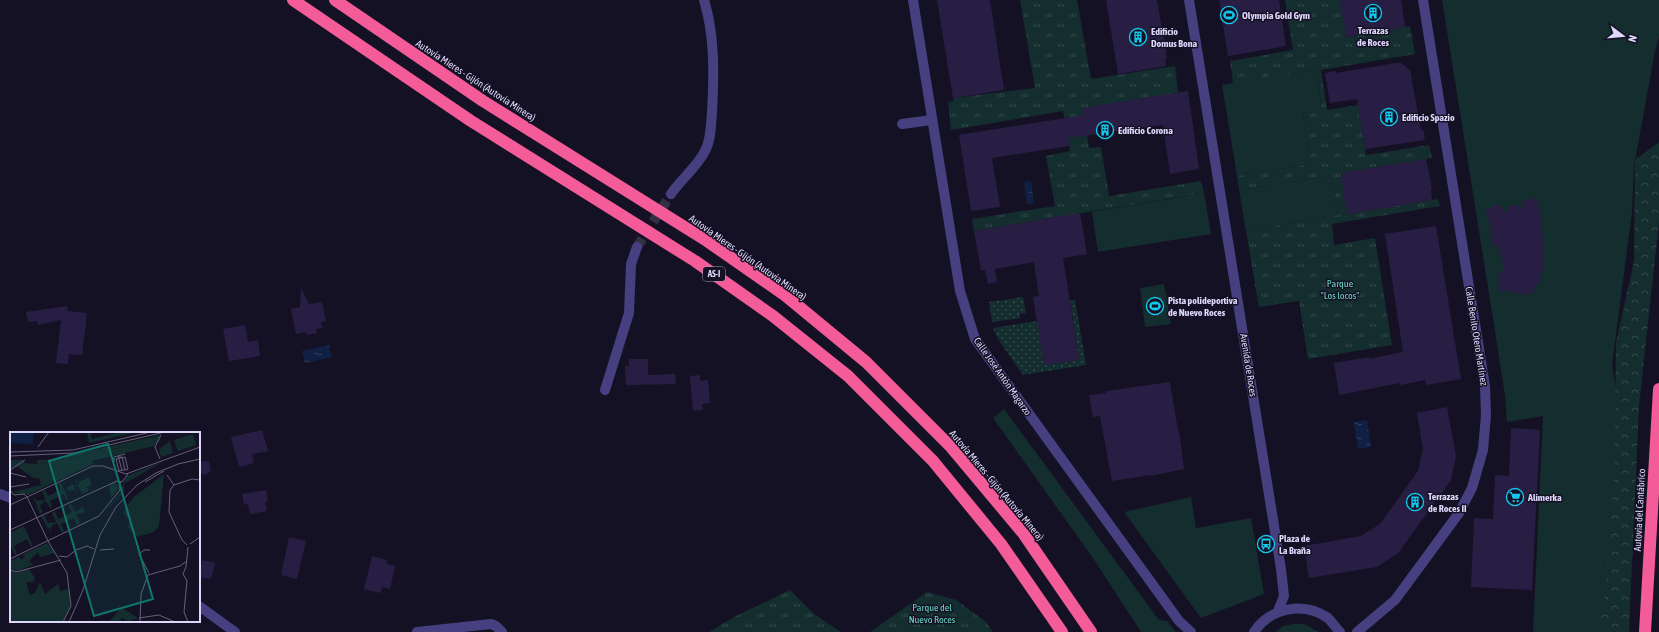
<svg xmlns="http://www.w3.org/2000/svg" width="1659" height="632" font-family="'Asap Condensed',sans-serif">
<defs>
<pattern id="forest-crowns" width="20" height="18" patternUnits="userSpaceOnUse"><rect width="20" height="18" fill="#142d2e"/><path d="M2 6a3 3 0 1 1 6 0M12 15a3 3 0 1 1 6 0" fill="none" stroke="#364b4d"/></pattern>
<pattern id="park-tufts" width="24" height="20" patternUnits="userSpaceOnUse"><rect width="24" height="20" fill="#142d2e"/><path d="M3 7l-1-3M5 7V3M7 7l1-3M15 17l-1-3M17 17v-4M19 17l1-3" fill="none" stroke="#364b4d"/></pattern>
<pattern id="garden-dots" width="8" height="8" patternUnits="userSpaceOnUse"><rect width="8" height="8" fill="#142d2e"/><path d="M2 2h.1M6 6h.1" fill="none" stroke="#364b4d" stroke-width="1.8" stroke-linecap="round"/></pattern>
<pattern id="water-ripples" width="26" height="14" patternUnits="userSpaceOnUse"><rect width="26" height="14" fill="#102044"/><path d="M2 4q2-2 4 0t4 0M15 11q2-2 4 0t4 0" fill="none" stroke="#324060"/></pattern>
</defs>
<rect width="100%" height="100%" fill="#151124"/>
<g fill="#142d2e">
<path d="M1442,0H1659V37L1655,51L1634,166L1632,212L1612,365L1619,406L1608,632H1533L1543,416L1507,422L1505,396L1495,331Z"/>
<path d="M1316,70L1322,111L1303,114L1311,164L1237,176L1222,85Z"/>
<path d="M1331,175L1338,215L1246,231L1239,190Z"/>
<path d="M1204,193L1211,234L1098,252L1092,212Z"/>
<path d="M1164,284L1171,324L1145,327L1140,288Z"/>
<path d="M1004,409L1159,620L1167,621L1176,632H1141L1095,561L993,418Z"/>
<path d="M1191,497L1196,528L1251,518L1264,594L1201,618L1124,512Z"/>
<path d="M1293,624H1304L1319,632H1275L1283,626Z"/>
</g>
<path fill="url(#forest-crowns)" d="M1659,142V222L1639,406L1629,632H1598L1605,594L1614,485L1616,343L1634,261L1635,160Z"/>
<g fill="url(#park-tufts)">
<path d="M1020,0H1077L1091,79L1175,66L1178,93L1083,108L1089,148L1101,147L1109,196L1201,181L1204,193L974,231L972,219L1055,206L1046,156L1070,151L1063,111L951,130L948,102L954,101L953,98L1035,88Z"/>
<path d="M1285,0H1340L1347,37L1410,26L1415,54L1321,70L1327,110L1358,105L1366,155L1429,145L1432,158L1341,173L1348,214L1438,199L1440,206L1332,224L1334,245L1375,238L1392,345L1308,359L1299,301L1259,307L1246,231L1338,215L1331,175L1239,190L1237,176L1311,164L1303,114L1322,110L1316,70L1233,84L1230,61L1293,50Z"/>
<path d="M790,590L814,614L841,632H709L736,616Z"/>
<path d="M927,592L956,600L986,622L993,632H870Z"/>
</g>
<g fill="url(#garden-dots)">
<path d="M1023,297L1026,313L1020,314V318L992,322L989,302Z"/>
<path d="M1070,300H1075L1086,365L1023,375L998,339L993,328L1037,321L1044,365L1079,360Z"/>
</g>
<g fill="url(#water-ripples)">
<path d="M1031,181L1034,203L1027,204L1024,182Z"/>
<path d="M329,345L332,357L305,363L302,351Z"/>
<path d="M1367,420L1371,447L1358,449L1354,422Z"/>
</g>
<g fill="#281e44">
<path d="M937,0H990L1004,90L953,98Z"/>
<path d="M1106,0H1157L1167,59H1165L1166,66L1118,74Z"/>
<path d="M1219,0H1279L1286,46L1228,56Z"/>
<path d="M1340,0H1401L1405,27L1346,37Z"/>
<path d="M1396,63H1401L1410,70L1421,130L1423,129L1425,140L1365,149L1357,99L1330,103L1325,73L1335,71L1336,73Z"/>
<path d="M1188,91L1199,169L1170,174L1163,125L1068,138L1069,146L992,158L1000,207L971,211L959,135L1084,115L1082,108Z"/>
<path d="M1426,159L1432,189L1431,190L1432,200L1348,214L1346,204H1345L1341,173Z"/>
<path d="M1536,198L1540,211L1543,240L1544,267L1538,285L1536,284L1533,293L1520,295L1515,292L1498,291L1500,272L1505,271L1498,245L1494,247L1489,229L1492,228L1485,211L1499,204L1505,213L1510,205L1524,207L1522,201Z"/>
<path d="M1080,213L1087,254L1063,258L1079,360L1044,365L1033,297L1039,296L1034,262L995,269L997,282L988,284L985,270L981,271L974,231Z"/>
<path d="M1436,226L1461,379L1426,385L1425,380L1400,385V383L1339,395L1334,363L1369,357V359L1403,352L1385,234Z"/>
<path d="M301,288L309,304L322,302L326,321L321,322L322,328L316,329L317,333L307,335L306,332L296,334L291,309L300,307Z"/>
<path d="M68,306L67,311L87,313L82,355L69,354L68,364L56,363L61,320L38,325L37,321L28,322L26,312Z"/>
<path d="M245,325L248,342L258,340L260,356L229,361L223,329Z"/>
<path d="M629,359H648V375L675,374L676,384L626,385L625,366H629Z"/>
<path d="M700,375V381L708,380L710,403L702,404L703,410L693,411L690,376Z"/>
<path d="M1170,382L1178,431H1179L1184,469L1151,476V475L1112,481L1100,416L1093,417L1089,395L1106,393V391Z"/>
<path d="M1447,407L1456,456L1451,480L1398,553L1377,567L1309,578L1304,546L1361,536L1380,524L1418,471L1423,449L1417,413Z"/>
<path d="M1511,428L1540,430L1532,590L1471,587L1474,518L1493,519L1495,475L1509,476Z"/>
<path d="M262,430L268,451L252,454L254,463L239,467L231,437Z"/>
<path d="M209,461L211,471L205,475L199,473V462Z"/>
<path d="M266,490L268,501L265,502L267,511L250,514L248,504L244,505L242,494Z"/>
<path d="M289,537L306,541L297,579L281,575Z"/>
<path d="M372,556L387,560V564L395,566L390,589L382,587L380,593L364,589Z"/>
<path d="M202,560L215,563L211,579L199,577Z"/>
</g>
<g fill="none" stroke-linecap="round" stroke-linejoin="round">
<path stroke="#332f44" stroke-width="10" stroke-dasharray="10 5" stroke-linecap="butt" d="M637,247L671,194"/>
<g stroke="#463f80" stroke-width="10">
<path d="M913,0L960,291L975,339L1179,621L1191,632"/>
<path d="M1189,0L1281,569L1284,596L1278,611"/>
<path d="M902,124L932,120"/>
<path d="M671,194C681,179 697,167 705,151C711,140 711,125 712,112C714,75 715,36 704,0"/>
<path d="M605,390L629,313L631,264L637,247"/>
<path d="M0,494L11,498"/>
<path d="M199,606L235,632"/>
<path d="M417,632L491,624L496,626L502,632"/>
<path d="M1254,632C1270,608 1303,601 1328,618C1332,622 1336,628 1340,632"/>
<path d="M1357,632L1395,600L1459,513L1472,488L1483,450L1486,415L1485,386L1423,0"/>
</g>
<g stroke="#f35b99" stroke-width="12">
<path d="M293,0L471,121L695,261L773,316L848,376L933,461L1001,544L1062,632"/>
<path d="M335,0L483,101L707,241L786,296L866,362L950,446L1023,533L1091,632"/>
<path d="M1645,632L1659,389"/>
</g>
</g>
<defs>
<g id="building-ring" transform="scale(0.9)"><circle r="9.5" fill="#151124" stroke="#11c9ee" stroke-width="1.5"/><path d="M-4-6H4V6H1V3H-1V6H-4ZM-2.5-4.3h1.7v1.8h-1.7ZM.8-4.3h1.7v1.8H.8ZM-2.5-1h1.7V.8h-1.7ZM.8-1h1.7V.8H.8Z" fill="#11c9ee"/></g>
<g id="stadium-ring" transform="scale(0.9)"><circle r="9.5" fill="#151124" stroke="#11c9ee" stroke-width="1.5"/><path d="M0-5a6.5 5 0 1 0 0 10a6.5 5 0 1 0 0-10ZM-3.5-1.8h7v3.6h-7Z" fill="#11c9ee"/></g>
<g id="supermarket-ring" transform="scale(0.9)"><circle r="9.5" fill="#151124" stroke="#11c9ee" stroke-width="1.5"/><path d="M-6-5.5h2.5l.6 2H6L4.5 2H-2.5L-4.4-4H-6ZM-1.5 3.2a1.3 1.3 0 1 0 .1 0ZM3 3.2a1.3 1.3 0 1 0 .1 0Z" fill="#11c9ee"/></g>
<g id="bus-ring" transform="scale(0.9)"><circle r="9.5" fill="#151124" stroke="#11c9ee" stroke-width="1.5"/><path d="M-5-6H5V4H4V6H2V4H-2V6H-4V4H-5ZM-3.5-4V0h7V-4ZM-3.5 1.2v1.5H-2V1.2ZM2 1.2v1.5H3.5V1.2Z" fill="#11c9ee"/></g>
</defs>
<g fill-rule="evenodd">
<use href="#building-ring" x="1373" y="13"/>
<use href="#stadium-ring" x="1229" y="15"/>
<use href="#building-ring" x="1138" y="37"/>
<use href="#building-ring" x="1389" y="117"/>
<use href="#building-ring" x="1105" y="130"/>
<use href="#stadium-ring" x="1155" y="306"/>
<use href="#supermarket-ring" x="1515" y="497"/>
<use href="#building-ring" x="1415" y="502"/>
<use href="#bus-ring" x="1266" y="544"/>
</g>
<g text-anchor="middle" stroke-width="3" stroke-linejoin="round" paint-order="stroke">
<rect fill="#151124" stroke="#a29cbb" stroke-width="1" x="703" y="267" width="22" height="14" rx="3"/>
<g font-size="9" font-weight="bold" fill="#ded7fc">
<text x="714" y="277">AS-I</text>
</g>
<g font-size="10" font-weight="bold" fill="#ded7fc" stroke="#151124" text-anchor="start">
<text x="1242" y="19">Olympia Gold Gym</text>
<text x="1373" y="34" text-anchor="middle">Terrazas<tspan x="1373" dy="12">de Roces</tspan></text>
<text x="1151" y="35">Edificio<tspan x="1151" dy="12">Domus Bona</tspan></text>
<text x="1402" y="121">Edificio Spazio</text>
<text x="1118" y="134">Edificio Corona</text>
<text x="1168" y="304">Pista polideportiva<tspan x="1168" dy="12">de Nuevo Roces</tspan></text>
<text x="1428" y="500">Terrazas<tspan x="1428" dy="12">de Roces II</tspan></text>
<text x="1528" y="501">Alimerka</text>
<text x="1279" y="542">Plaza de<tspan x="1279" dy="12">La Braña</tspan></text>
</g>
<g font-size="10" fill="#ded7fc" stroke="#151124">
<text transform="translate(476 80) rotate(33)" y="4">Autovía Mieres - Gijón (Autovía Minera)</text>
<text transform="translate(748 257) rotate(35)" y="4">Autovía Mieres - Gijón (Autovía Minera)</text>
<text transform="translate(1477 336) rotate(81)" y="4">Calle Benito Otero Martínez</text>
<text transform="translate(1249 365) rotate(81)" y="4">Avenida de Roces</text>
<text transform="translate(1003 376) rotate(55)" y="4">Calle José Antón Magarzo</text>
<text transform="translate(997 485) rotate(50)" y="4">Autovía Mieres - Gijón (Autovía Minera)</text>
<text transform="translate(1639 510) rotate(-87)" y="4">Autovía del Cantábrico</text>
</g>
<g font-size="10" fill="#68d7c3" stroke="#151124">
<text x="1340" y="287">Parque<tspan x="1340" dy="12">"Los locos"</tspan></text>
<text x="932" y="611">Parque del<tspan x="932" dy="12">Nuevo Roces</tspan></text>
</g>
</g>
<g transform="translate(10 432)">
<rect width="190" height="190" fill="#151124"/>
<path d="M183,2L186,13L168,19L164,8ZM150,7L144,14L82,29L83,32L18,63L2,60L31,53L29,46H23L8,35L0,36V28H14V31L27,32V28L55,27ZM160,9L163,21L151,25L149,17ZM150,31L114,52V59L95,80L111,60L113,52L117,44ZM105,50L109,56L101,66L99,54ZM14,94L23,114L21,115L17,107L4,114L7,122L5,123L0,112V101ZM18,136L25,146L23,150H16L20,163L25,161L30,150L35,162L48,152L50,159L59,157L60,175L52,190H0V139L6,141ZM111,176L115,178L128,186L118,189L111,186V190H99Z" fill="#142d2e"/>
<path d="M150,3L148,9L132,13L112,15L55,27L52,25Z" fill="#142d2e"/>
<path d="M77,0H80L82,7L111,0H127L79,11ZM154,42L149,94L144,100L127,105L118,95L120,88L114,82L115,76L124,65ZM64,44L69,54V50L79,45L82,53L77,55L79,59L72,62L68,54L64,55L67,64L64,58L55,59L58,67L56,68L54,62L40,69L42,75L40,76L36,69L33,70L30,74L33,80L30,82L23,64L27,69L36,68L32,59L35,58L38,64L51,58L48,52L51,51L55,59L58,58L57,55L62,53L59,47L64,54L67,53ZM68,67L79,87L75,80L66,82L70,92L67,93L64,86L51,92L54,99L52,101L47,91L44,92L40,97L43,105L38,95L35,97L37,94L31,85L34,83L38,91L46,90L42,81L45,79L48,87L55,84L62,80L58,73L61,72L65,80L68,79L72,75ZM37,111L45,121L30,125L28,120L19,129L23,133L6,139L0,137V129L11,124L9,125L12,128L15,124L12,123Z" fill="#142d2e"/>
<path d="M0,0H24L23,12L0,11Z" fill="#102044"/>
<path fill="none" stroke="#65607a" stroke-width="1" d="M28,15L39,0M0,20L63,18L141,0M0,24L64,21L155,0M108,24L112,38H115L112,25H109M150,27L145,15L151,3M104,30V25L115,22M0,38L15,28M112,38L109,39L106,27L115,25L118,37L115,38M0,41L16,45M157,43L164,53M107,49L112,50L118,42M135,50L154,39M164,53L160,58L159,80L172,108L177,113M164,53L182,47L190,48M0,55L19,52M0,58L4,63L14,62L17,65M17,65L38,109L57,141L61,174L53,190M0,73L83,34H93L116,42L190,15M0,98L107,49M180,112L190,105M90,118L104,117M49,124L57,125L66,118L77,114L84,117M0,127L89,84L110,58V50M0,138L6,140L51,128M139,141L129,122L134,118H140M129,186L149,183L165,190M59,190L73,158L90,103L106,75L127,53L146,41L168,32L190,27M130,190L131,162L138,143L170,134L177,129M178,190L174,180L177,149L173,142L176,135L178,115"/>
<path fill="#0f766e" fill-opacity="0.15" stroke="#0f766e" stroke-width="2" d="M98,12L143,167L84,184L39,29Z"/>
<rect width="190" height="190" fill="none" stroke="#ded7fc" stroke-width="2"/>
</g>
<g transform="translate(1623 36) rotate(106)" stroke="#151124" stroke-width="3" paint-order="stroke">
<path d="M0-3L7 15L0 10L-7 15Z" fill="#ded7fc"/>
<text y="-6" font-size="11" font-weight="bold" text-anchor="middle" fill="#ded7fc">N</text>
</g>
</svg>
